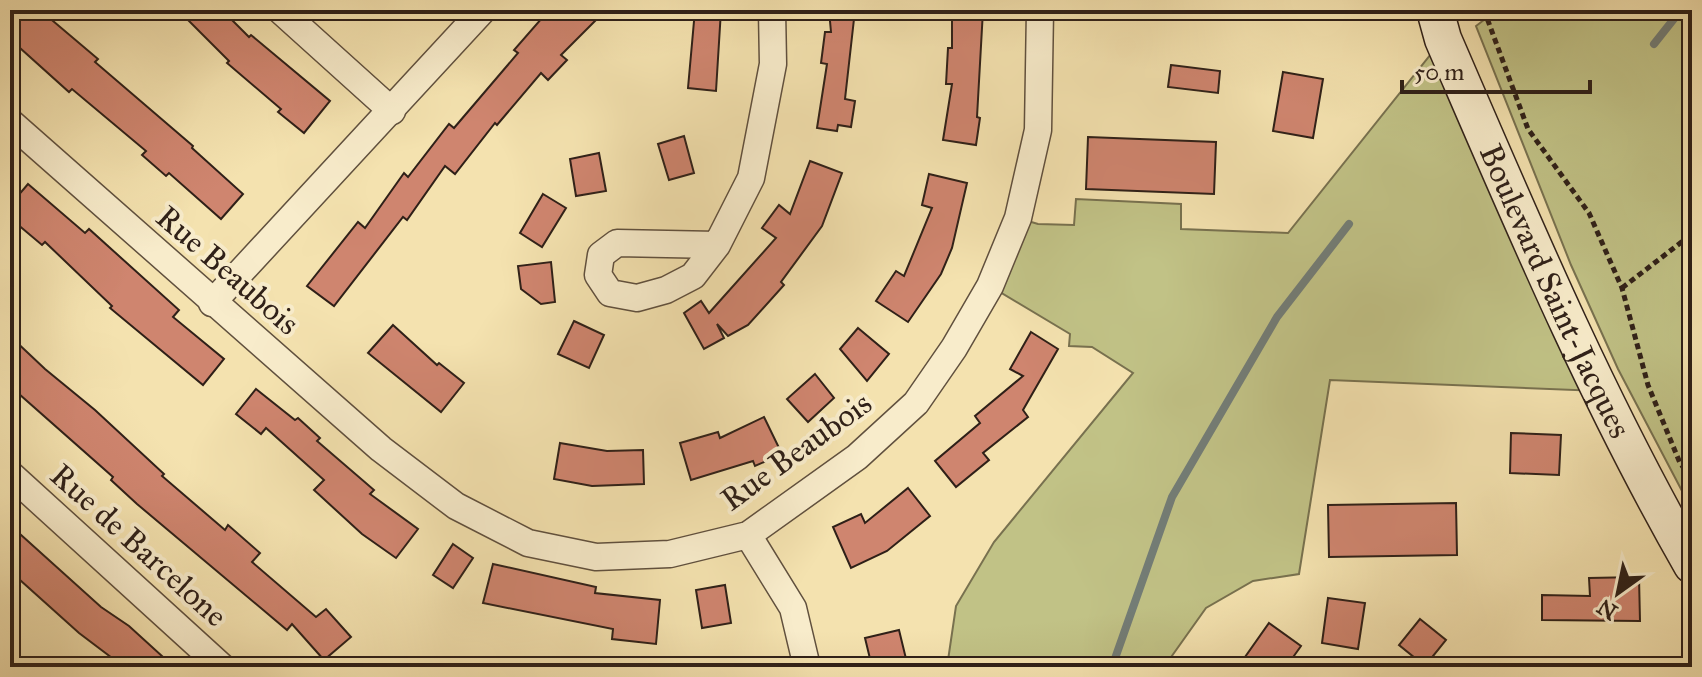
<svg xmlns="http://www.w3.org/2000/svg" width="1702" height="677" font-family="'IM FELL Great Primer',serif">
<rect width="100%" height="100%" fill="#f4e2af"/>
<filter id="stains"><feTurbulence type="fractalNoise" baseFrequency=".0025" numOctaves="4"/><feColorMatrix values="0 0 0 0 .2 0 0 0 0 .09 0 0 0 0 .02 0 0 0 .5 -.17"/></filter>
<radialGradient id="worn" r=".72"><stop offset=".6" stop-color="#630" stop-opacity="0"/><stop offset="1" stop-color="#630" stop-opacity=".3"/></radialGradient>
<g fill="#c1c286" stroke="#78714f" stroke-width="2">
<path d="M1497,10H1692V510L1618,369L1571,265L1476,26Z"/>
<path d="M1443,39L1599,391L1330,380L1299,574L1253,581L1206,608L1164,667H947L956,606L994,542L1133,373L1092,347L1069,346L1070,334L990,286L1018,218L1038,224L1074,225L1076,199L1181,204V229L1288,233Z"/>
</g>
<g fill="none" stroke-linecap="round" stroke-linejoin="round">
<g stroke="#737d77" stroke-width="8">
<path d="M1654,44L1681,10"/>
<path d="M1112,667L1172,497L1277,317L1349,224"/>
</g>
</g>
<g fill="#cf856f" stroke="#2f2018" stroke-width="2">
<path d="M10,10H40L98,59L95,62L193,146L192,148L243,194L221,219L169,173L166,176L142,155L146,151L72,89L69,92L10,39Z"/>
<path d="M178,10H222L249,37L251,35L330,101L304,133L278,112L281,109L227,63L229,61Z"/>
<path d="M549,10H606L561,55L567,60L548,80L541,73L497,125L495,123L455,174L445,166L407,220L403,217L334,306L307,286L358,222L365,228L404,173L408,177L449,124L454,128L518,53L514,50Z"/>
<path d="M695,10H721L716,91L688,88Z"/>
<path d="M829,10H855L845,99L855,101L851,127L838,125L837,131L817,128L827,64L821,63L825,32H831Z"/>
<path d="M952,10H983L977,117L980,118L976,145L943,140L952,84H946L948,48H952Z"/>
<path d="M1171,65L1220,71L1218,93L1168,87Z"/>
<path d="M1283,72L1323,79L1313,138L1273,131Z"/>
<path d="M684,136L694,173L669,180L658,144Z"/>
<path d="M1088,137L1216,142L1214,194L1086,189Z"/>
<path d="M599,153L606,191L576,196L570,159Z"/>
<path d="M810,161L842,173L822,226L781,282L784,285L748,325L728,336L717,324L724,338L704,349L684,313L701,301L709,313L776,238L762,228L779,205L790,214Z"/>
<path d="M929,174L967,183L952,248L941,274L908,322L876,301L896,271L904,276L932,208L922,205Z"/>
<path d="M28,184L85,233L89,229L179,310L173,317L224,359L203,385L110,308L112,306L45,242L42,245L10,218V205Z"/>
<path d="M543,194L566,208L542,247L520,233Z"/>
<path d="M551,262L555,302L541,304L521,289L518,266Z"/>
<path d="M574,321L604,335L589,368L558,354Z"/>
<path d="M393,325L437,365L439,363L464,383L441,412L368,353Z"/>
<path d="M858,328L889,354L867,381L840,349Z"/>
<path d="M1031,332L1058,349L1023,410L1028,417L983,453L989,460L956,487L935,461L980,423L975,416L1023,376L1010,369Z"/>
<path d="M10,336L45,369L95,410L164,474L162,476L225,530L228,525L260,553L252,562L316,617L326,609L351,637L324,660L292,624L287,630L137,504L111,480L113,477L10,386Z"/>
<path d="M815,374L834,398L808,422L787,399Z"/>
<path d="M256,389L295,420L298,418L320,438L317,441L374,490L370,494L418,529L396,558L362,534L314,490L324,480L266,428L261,434L236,414Z"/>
<path d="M764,417L782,454L755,466L753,461L691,480L680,443L718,432L720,438Z"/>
<path d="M1511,433L1561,435L1559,475L1510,473Z"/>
<path d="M560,443L607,451L643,450L644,484L592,486L554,479Z"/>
<path d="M908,488L930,516L887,551L851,568L833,527L861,514L865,523Z"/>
<path d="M1456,503L1457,555L1329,557L1328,505Z"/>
<path d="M10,525L101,607L129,626L174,667H124L79,633L10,571Z"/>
<path d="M453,544L473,558L453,588L433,575Z"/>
<path d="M493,564L596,587L595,593L660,600L656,644L612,639L613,629L483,603Z"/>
<path d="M1639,577L1640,621L1542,620V595L1590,596L1589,578Z"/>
<path d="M725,585L731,623L702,628L696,590Z"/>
<path d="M1328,598L1365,603L1358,649L1322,643Z"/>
<path d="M1420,619L1446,640L1425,666L1399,645Z"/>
<path d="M1269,623L1301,646L1286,667H1238Z"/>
<path d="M899,630L908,667H872L865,638Z"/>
</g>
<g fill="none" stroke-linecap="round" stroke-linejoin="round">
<g stroke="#60503e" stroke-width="29">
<g id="street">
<path d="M280,10L392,111"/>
<path d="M10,122L381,449L456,506L528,543L596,557L670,554L748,535L857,457L916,403L954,348L990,286L1018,218L1038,130L1040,10"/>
<path d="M717,245L617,243L601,255L598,275L610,293L637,298L666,290L693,276L717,245L751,178L773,64L772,10"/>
<path d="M212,303L483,10"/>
<path d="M10,474L222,667"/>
<path d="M748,535L793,608L807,667"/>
</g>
</g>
<g stroke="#2f2018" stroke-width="39">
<g id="secondary">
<path id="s1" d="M1435,10L1443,39C1520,217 1595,396 1692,565"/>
</g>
</g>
<g stroke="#2f2018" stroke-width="5" stroke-dasharray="6 4" stroke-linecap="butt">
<path d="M1484,10L1528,129L1589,213L1622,288L1648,385L1680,463L1692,479"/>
<path d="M1622,288L1692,234"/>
</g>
<use href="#street" stroke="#f8eccb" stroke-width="26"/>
<use href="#secondary" stroke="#f8eccb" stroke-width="36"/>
</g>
<g text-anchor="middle" stroke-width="8" stroke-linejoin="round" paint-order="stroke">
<g font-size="32" fill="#2f2018" stroke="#f8eccb">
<text transform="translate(228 270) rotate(41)" y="11">Rue Beaubois</text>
<text dy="11" stroke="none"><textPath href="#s1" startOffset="306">Boulevard Saint-Jacques</textPath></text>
<text transform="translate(796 451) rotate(-36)" y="11">Rue Beaubois</text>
<text transform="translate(139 545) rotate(42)" y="11">Rue de Barcelone</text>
</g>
</g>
<rect width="1702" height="677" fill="none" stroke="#f4e2af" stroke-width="40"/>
<rect x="12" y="12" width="1678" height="653" fill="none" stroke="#2f2018" stroke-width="4"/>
<rect x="20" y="20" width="1662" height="637" fill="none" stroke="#2f2018" stroke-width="2"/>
<g transform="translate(1618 593) rotate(213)" stroke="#f8eccb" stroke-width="6" paint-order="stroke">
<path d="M0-6L14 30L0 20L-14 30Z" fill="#2f2018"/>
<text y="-12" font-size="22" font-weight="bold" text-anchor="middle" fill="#2f2018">N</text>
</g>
<path d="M1402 80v12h188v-12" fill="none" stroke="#2f2018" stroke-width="4"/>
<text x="1414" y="80" font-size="24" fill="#2f2018" stroke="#f8eccb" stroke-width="6" paint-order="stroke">50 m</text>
<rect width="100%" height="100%" filter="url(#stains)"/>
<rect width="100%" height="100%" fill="url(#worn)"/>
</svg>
